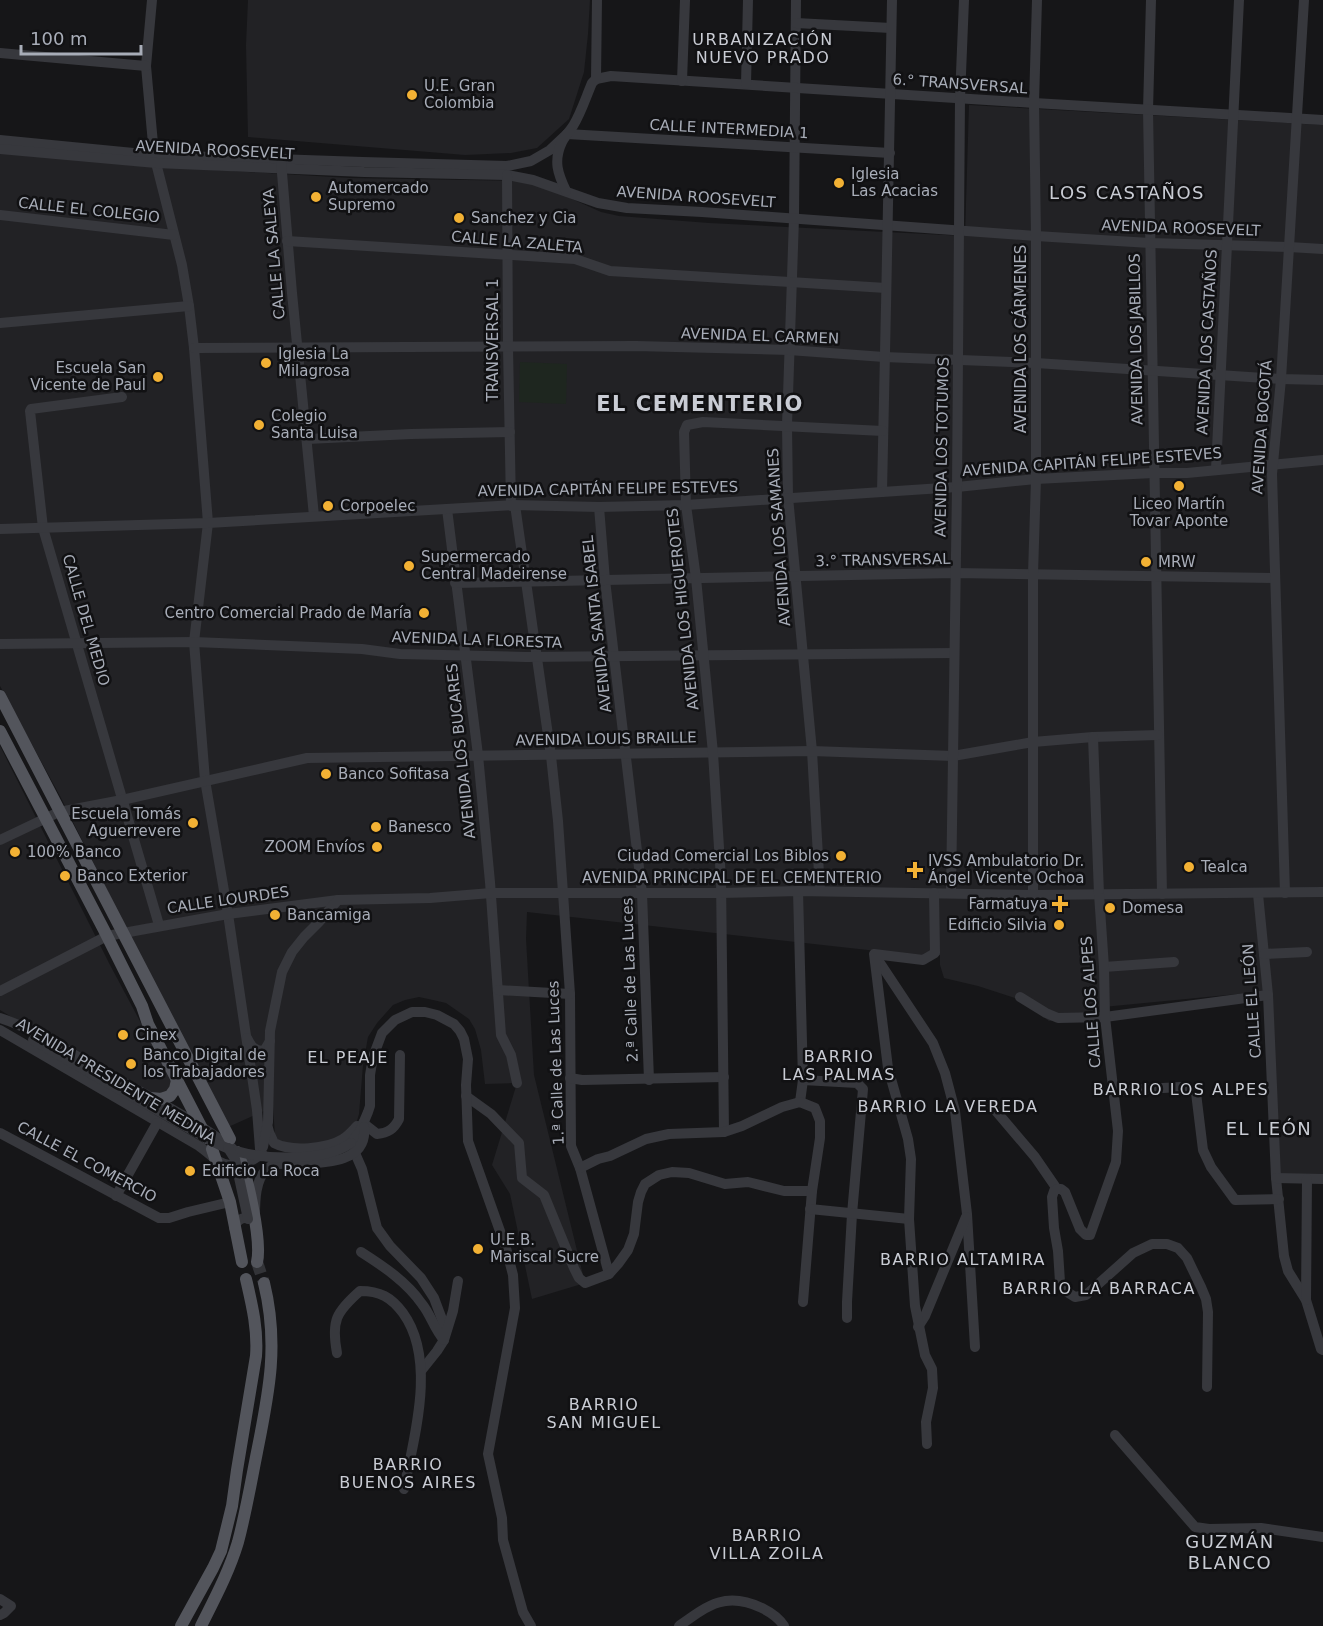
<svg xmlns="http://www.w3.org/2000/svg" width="1323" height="1626" font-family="'DejaVu Sans',sans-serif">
<rect width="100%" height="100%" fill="#161618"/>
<g fill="#222225">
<path d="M248,0H590L588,34L584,72L569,119L537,148L511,153L465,155L248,137L246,45Z"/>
<path d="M969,105L1323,125V1182L1273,1183L1269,991L1103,1007V1015L1049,1021L1018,999L978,986L944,978L940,965V955L922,956L527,912L526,939L534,1075L585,1283L532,1299L510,1194L492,1165L517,1083L485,1084L481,1050L475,1029L469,1019L446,1003L433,1000L419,997L405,1000L393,1005L377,1023L368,1037L363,1065L359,1114L357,1121L339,1140L297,1147L278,1140L275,1136L273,1107L226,1128L60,796L0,686V153L131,165L350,178L522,181L550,189L601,212L619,216L709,223L965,236Z"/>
<path d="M0,746L110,965L173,1083L171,1093L155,1094L28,1027L0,1010Z"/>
</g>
<path fill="#1e261f" d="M520,362L567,364L566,404L519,402Z"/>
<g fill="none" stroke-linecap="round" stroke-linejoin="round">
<path stroke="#333438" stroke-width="12" stroke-dasharray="12 6" stroke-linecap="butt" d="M257,1262L264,1283"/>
<g stroke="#37383d" stroke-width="10">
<path d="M152,0L146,66L154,155L182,265L189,306L194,348L208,523L194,642L205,780L228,914L257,1110L260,1149"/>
<path d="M796,0L794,218L787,425L788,497L812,751L820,891"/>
<path d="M1151,0L1148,110L1162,894"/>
<path d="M796,23L891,28"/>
<path d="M0,53L146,66"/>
<path d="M596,79L611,76L1034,103L1323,120"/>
<path d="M682,81L685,0"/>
<path d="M746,84L748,0"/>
<path d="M567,134L890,153"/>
<path d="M0,140L154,155L363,162L507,166L531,161L550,150L567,134"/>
<path d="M0,149L156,163L364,172L507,175L533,180L598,203L627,208L702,212L1036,236L1150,243L1289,247L1323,249"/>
<path d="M281,161L292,293L314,516"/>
<path d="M507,175L508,347L511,506"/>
<path d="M566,191C558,174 553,161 562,142C565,136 569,132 573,126C581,113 586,97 592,83L596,79L597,0"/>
<path d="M0,215L174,235"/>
<path d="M287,241L575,259L610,271L886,288"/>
<path d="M0,323L189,306"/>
<path d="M194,348L636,346L789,350L884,357L1036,363L1281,379L1323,380"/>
<path d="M122,397L31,409L30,411L43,528L159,925"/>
<path d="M307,439L411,434L510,432"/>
<path d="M1216,469L1239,0"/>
<path d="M882,492C885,328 890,164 892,0"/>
<path d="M515,505L551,756L558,821L570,994L571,1146L580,1168L609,1274"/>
<path d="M599,507L605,580L642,893L649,1080"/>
<path d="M447,509L478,755L490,882L501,1035L511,1055L517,1083"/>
<path d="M0,529L208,523L513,505L599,507L686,505L957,487L1036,479L1153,473H1187L1323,460"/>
<path d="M455,583L955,573L1275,578"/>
<path d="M0,644L194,642L362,649L400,654L526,657L954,653"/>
<path d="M0,840L59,812L122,800L307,758L812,751L953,756L1033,742L1093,737L1158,735"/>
<path d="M798,891L803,1080L800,1102"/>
<path d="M951,893L957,487L960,98L964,0"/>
<path d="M1285,893L1272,474L1281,379L1304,0"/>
<path d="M1258,894L1268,995L1276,1178L1284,1256L1288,1271L1306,1300L1321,1349L1323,1350"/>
<path d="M1033,895V574L1036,479V236L1034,103L1037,0"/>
<path d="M1264,954L1307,952"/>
<path d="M876,957L933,1043L945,1073L955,1111L967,1214L975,1347"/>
<path d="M1104,967L1174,962"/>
<path d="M498,990L570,994"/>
<path d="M0,991L107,936L228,914L338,900"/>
<path d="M1020,997L1046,1013L1058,1018L1105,1017L1268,995"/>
<path d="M0,1018C35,1029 66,1051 98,1068C144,1094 191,1117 232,1148"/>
<path d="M0,1030L199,1146C205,1150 210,1155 215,1159C231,1170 249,1165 262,1153"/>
<path d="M247,1038C251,1046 254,1051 264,1051L270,1041"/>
<path d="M33,1040L90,1073"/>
<path d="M570,1078L582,1080L724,1077"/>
<path d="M803,1080L857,1083L863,1089L852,1214L847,1302V1318"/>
<path d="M1112,1091L1180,1087L1189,1088L1196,1093L1203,1150L1211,1167L1235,1200L1279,1199"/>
<path d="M466,1096L491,1114L519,1143L522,1178L544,1195L574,1268L579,1278L585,1283L609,1274L618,1264L628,1250L634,1234L638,1202L641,1192L645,1184L659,1175L672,1172L689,1173L725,1184L748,1182L784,1191H812"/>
<path d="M990,1104L1035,1157L1057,1189"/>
<path d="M363,1123L377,1134C388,1133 394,1129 399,1119L400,1055"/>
<path d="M268,1128L269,1132L274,1143C291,1152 327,1149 343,1139C349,1135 353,1130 357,1126"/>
<path d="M724,1132L721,879L713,753L696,578L686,505L684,432L687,425L703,422L883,431"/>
<path d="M0,1133L159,1218H169L188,1212L230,1202"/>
<path d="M351,1143L360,1131L368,1112L370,1106V1075L373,1057L382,1033L395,1020L412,1012H425L437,1015L454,1024L460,1031L464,1039L468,1059L466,1085L468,1141L506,1248L513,1275L515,1308L488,1454L502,1518L503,1540L523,1612L531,1626"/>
<path d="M263,1147L268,1122L270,1031L282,972L292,952L304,937L319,922L338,900L430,898L491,893H721L798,891L1033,895L1323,892"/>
<path d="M355,1153L362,1169L377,1228L390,1246L421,1278L434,1298L443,1322L444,1340L437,1351L421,1371"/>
<path d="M580,1168L598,1159L610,1156L646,1139L669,1134L724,1132L742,1126L782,1107L800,1102L815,1108L820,1121V1138L812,1191L803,1302"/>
<path d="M1276,1178L1323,1179"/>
<path d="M1057,1189H1061L1065,1192L1080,1229L1086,1235H1090L1116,1162L1118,1131L1105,1017L1104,967L1099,894L1093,737"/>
<path d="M1057,1189L1054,1191L1052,1197L1054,1228L1058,1251L1060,1282L1067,1292L1075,1297L1086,1295L1133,1253L1152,1244H1167L1178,1248L1187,1258L1201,1287L1206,1299L1208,1312L1207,1387"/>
<path d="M116,1196L157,1123"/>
<path d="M810,1209L909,1219"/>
<path d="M234,1228C238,1217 245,1216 255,1221C255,1205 254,1179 268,1168C276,1162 286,1164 296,1164C322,1163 368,1164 364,1127"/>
<path d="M361,1252C383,1266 407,1282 422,1304C431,1315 434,1329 444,1340L453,1311L458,1281"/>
<path d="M1306,1300L1307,1179"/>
<path d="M918,1327L925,1316L966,1217"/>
<path d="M337,1353C331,1321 336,1312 360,1291C380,1291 391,1297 403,1313C437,1360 414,1437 404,1489"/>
<path d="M1115,1435L1195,1527L1209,1529L1261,1528L1323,1537"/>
<path d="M927,1444L926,1422L933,1388L932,1369L925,1355L915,1306L909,1219L911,1159L908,1139L888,1068L874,954L923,960L935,953L934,893"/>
<path d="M0,1599L11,1606L4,1613L0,1615"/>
<path d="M679,1626C708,1605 726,1591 762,1608C770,1612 779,1618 784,1626"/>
</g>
<g stroke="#53555c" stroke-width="12">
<path d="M0,696L230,1139"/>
<path d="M0,731L104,930L142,1006L148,1024L207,1138"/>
<path d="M151,1098L161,1099L170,1096L175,1089L177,1080"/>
<path d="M212,1149L230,1202L242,1262"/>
<path d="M237,1152C247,1172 262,1241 257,1262"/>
<path d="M181,1626L213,1568L221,1551L232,1506L237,1470L256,1356C258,1329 252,1305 246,1279"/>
<path d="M201,1626C215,1598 229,1572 238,1542C246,1512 251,1482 257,1452C269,1392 279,1344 264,1283"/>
</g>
<g stroke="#37383d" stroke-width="10">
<path d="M90,1073C118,1089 146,1104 174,1120C191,1129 208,1141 227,1148C258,1160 323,1163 351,1143"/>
<path d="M228,1148L235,1159L248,1219"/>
</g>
</g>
<g fill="#f2b134" stroke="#111113" stroke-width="2">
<circle cx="412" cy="95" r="6"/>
<circle cx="839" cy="183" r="6"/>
<circle cx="316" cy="197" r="6"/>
<circle cx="459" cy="218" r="6"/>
<circle cx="266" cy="363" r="6"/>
<circle cx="158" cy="377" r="6"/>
<circle cx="259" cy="425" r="6"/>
<circle cx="1179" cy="486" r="6"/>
<circle cx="328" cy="506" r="6"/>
<circle cx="1146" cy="562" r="6"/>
<circle cx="409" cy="566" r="6"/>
<circle cx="424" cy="613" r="6"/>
<circle cx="326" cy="774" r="6"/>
<circle cx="193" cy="823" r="6"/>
<circle cx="376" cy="827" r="6"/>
<circle cx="377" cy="847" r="6"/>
<circle cx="15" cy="852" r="6"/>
<circle cx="841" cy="856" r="6"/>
<circle cx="1189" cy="867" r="6"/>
<path d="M912 861h6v6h6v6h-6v6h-6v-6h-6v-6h6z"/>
<circle cx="65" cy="876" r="6"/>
<path d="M1057 895h6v6h6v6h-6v6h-6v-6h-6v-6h6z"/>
<circle cx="1110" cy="908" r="6"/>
<circle cx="275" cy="915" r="6"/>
<circle cx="1059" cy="925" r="6"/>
<circle cx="123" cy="1035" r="6"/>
<circle cx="131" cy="1064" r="6"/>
<circle cx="190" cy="1171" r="6"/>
<circle cx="478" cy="1249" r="6"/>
</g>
<g text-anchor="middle" stroke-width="5" stroke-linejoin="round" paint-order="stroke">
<g font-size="15" fill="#a8adb8" stroke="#111113">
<text transform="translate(960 84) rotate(4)" y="5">6.° TRANSVERSAL</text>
<text transform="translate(729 129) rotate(3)" y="5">CALLE INTERMEDIA 1</text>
<text transform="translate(215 150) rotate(3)" y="5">AVENIDA ROOSEVELT</text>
<text transform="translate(696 197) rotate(4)" y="5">AVENIDA ROOSEVELT</text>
<text transform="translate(89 210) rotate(6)" y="5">CALLE EL COLEGIO</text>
<text transform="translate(1181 228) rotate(2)" y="5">AVENIDA ROOSEVELT</text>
<text transform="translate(517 242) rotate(5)" y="5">CALLE LA ZALETA</text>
<text transform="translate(274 254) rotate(-95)" y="5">CALLE LA SALEYA</text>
<text transform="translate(760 336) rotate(2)" y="5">AVENIDA EL CARMEN</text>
<text transform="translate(1021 339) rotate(-90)" y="5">AVENIDA LOS CÁRMENES</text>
<text transform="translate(1136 339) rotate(-91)" y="5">AVENIDA LOS JABILLOS</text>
<text transform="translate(493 340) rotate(-90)" y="5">TRANSVERSAL 1</text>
<text transform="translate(1207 342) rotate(-87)" y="5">AVENIDA LOS CASTAÑOS</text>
<text transform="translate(1262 427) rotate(-86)" y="5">AVENIDA BOGOTÁ</text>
<text transform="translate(942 447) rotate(-89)" y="5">AVENIDA LOS TOTUMOS</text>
<text transform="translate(1092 462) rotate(-4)" y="5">AVENIDA CAPITÁN FELIPE ESTEVES</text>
<text transform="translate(608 489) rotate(-1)" y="5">AVENIDA CAPITÁN FELIPE ESTEVES</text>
<text transform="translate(779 537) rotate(-94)" y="5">AVENIDA LOS SAMANES</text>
<text transform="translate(883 560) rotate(-1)" y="5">3.° TRANSVERSAL</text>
<text transform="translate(683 609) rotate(-96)" y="5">AVENIDA LOS HIGUEROTES</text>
<text transform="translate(86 620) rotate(74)" y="5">CALLE DEL MEDIO</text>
<text transform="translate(597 624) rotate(-96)" y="5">AVENIDA SANTA ISABEL</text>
<text transform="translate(477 640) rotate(2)" y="5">AVENIDA LA FLORESTA</text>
<text transform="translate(606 739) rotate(-1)" y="5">AVENIDA LOUIS BRAILLE</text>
<text transform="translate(461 751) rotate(-96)" y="5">AVENIDA LOS BUCARES</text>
<text x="732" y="883">AVENIDA PRINCIPAL DE EL CEMENTERIO</text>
<text transform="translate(228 900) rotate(-8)" y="5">CALLE LOURDES</text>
<text transform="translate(630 980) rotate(-92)" y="5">2.ª Calle de Las Luces</text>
<text transform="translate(1252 1001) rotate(-94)" y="5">CALLE EL LEÓN</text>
<text transform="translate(1091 1002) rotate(-94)" y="5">CALLE LOS ALPES</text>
<text transform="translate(556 1063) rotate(-92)" y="5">1.ª Calle de Las Luces</text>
<text transform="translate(116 1081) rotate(31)" y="5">AVENIDA PRESIDENTE MEDINA</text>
<text transform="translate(87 1162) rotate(28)" y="5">CALLE EL COMERCIO</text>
</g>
<g font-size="15" fill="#a8adb8" stroke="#111113" text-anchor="start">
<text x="424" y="91">U.E. Gran<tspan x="424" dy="17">Colombia</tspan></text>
<text x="851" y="179">Iglesia<tspan x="851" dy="17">Las Acacias</tspan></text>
<text x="328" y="193">Automercado<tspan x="328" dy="17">Supremo</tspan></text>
<text x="471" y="223">Sanchez y Cia</text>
<text x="278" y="359">Iglesia La<tspan x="278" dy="17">Milagrosa</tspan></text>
<text x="146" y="373" text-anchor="end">Escuela San<tspan x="146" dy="17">Vicente de Paul</tspan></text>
<text x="271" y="421">Colegio<tspan x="271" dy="17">Santa Luisa</tspan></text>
<text x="1179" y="509" text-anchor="middle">Liceo Martín<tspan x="1179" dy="17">Tovar Aponte</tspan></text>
<text x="340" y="511">Corpoelec</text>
<text x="421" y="562">Supermercado<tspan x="421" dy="17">Central Madeirense</tspan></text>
<text x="1158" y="567">MRW</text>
<text x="412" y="618" text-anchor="end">Centro Comercial Prado de María</text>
<text x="338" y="779">Banco Sofitasa</text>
<text x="181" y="819" text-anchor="end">Escuela Tomás<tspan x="181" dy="17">Aguerrevere</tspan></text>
<text x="388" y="832">Banesco</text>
<text x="365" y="852" text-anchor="end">ZOOM Envíos</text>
<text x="27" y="857">100% Banco</text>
<text x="829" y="861" text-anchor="end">Ciudad Comercial Los Biblos</text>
<text x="928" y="866">IVSS Ambulatorio Dr.<tspan x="928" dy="17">Ángel Vicente Ochoa</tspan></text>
<text x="1201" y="872">Tealca</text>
<text x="77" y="881">Banco Exterior</text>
<text x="1048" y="909" text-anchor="end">Farmatuya</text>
<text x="1122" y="913">Domesa</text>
<text x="287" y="920">Bancamiga</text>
<text x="1047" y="930" text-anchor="end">Edificio Silvia</text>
<text x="135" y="1040">Cinex</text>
<text x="143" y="1060">Banco Digital de<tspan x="143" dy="17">los Trabajadores</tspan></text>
<text x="202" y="1176">Edificio La Roca</text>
<text x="490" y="1245">U.E.B.<tspan x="490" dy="17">Mariscal Sucre</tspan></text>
</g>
<g font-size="16" letter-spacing="1.5" fill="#c9ccd4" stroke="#111113">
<text x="763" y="45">URBANIZACIÓN<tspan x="763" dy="18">NUEVO PRADO</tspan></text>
<text x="839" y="1062">BARRIO<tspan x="839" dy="18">LAS PALMAS</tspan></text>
<text x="348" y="1063">EL PEAJE</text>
<text x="1181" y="1095">BARRIO LOS ALPES</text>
<text x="948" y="1112">BARRIO LA VEREDA</text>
<text x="963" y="1265">BARRIO ALTAMIRA</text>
<text x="1099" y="1294">BARRIO LA BARRACA</text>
<text x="604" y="1410">BARRIO<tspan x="604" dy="18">SAN MIGUEL</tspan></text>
<text x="408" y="1470">BARRIO<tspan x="408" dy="18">BUENOS AIRES</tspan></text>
<text x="767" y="1541">BARRIO<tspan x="767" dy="18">VILLA ZOILA</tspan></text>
</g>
<g font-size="18" letter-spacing="1.5" fill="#c9ccd4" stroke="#111113">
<text x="1127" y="199">LOS CASTAÑOS</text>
<text x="1269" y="1135">EL LEÓN</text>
<text x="1230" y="1548">GUZMÁN<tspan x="1230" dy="21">BLANCO</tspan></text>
</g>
<g font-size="21" font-weight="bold" letter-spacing="1.5" fill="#c9ccd4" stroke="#111113">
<text x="700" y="411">EL CEMENTERIO</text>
</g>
</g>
<path d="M21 45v9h120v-9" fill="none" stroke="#a8adb8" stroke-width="3"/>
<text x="30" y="45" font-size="18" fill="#a8adb8" stroke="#111113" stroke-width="4.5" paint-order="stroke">100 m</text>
</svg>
